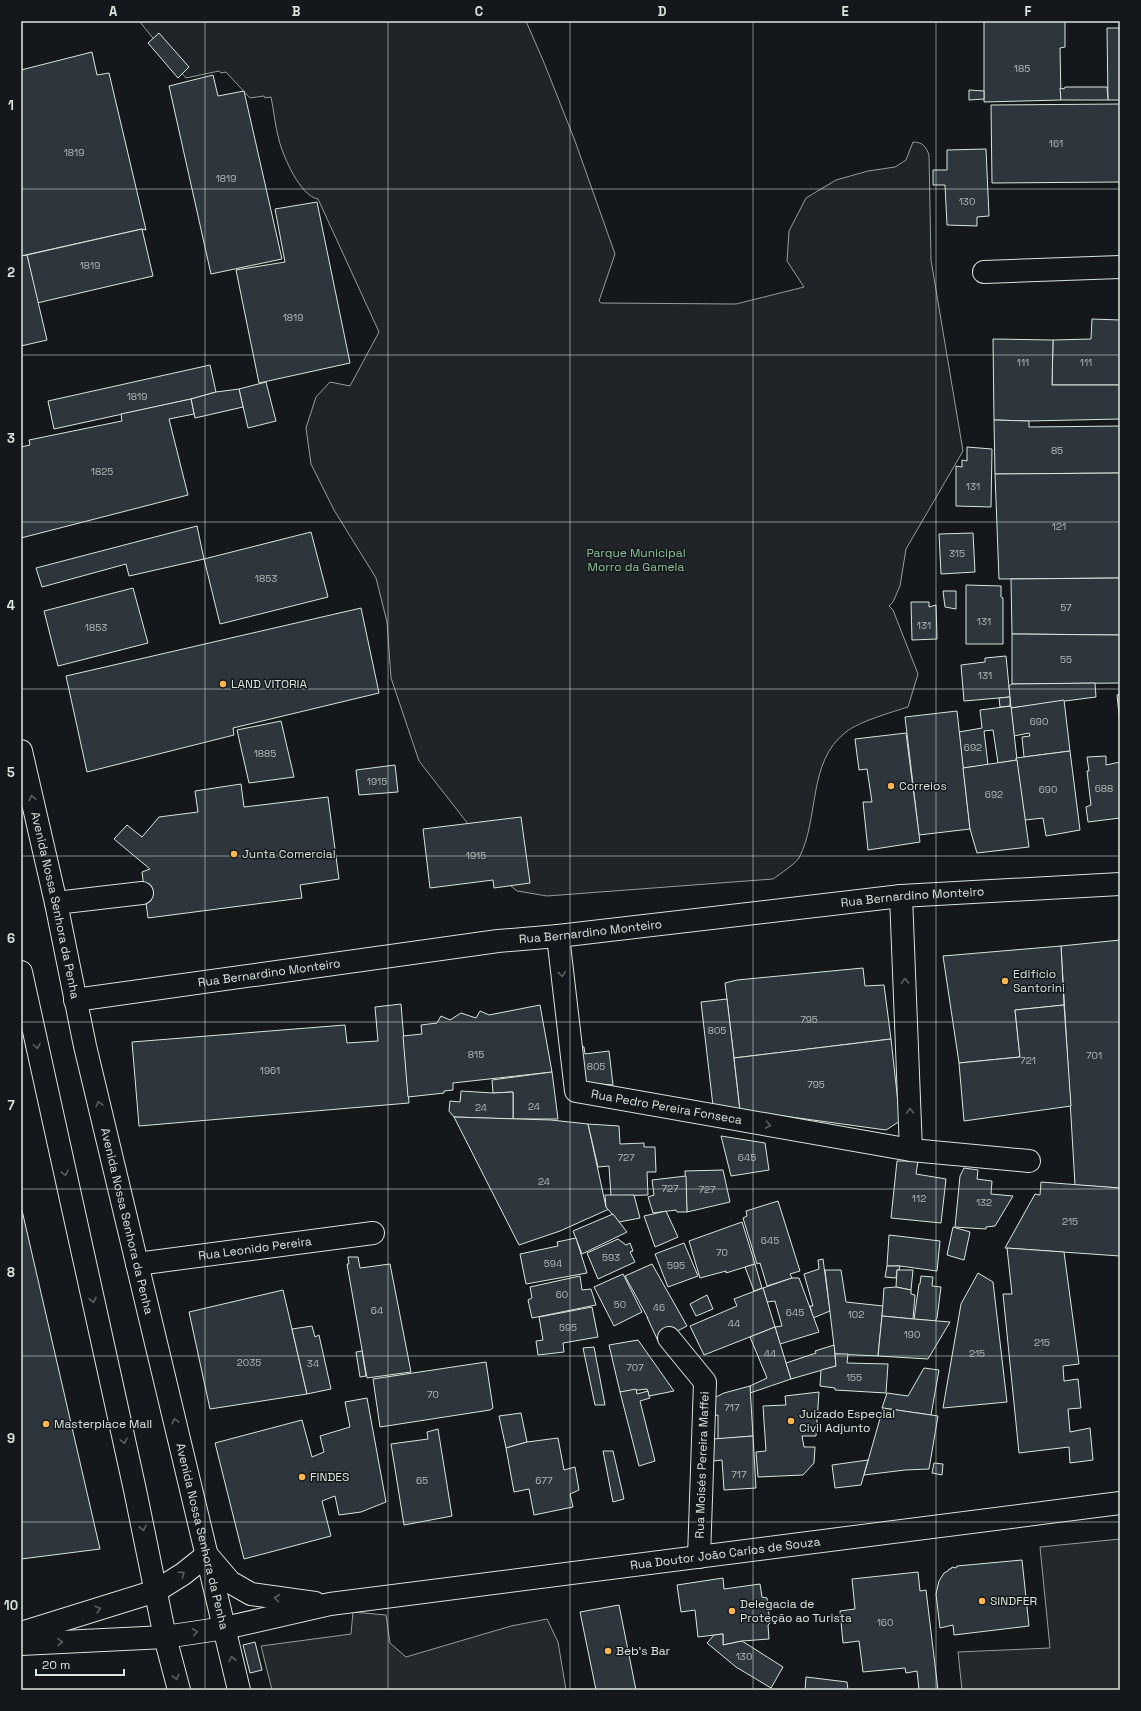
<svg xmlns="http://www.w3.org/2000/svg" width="1141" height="1711" font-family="'Space Grotesk',sans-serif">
<rect width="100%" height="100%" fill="#14181c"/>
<path fill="#202428" stroke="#939e99" d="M139,21H526L545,65L575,141L615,254L599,301L601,303L736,304L804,287L787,261L789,231L806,198L836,180L868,171L895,167L906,160L913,142C923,142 926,147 929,155L931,260L963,451L906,549L900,586L893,602L889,606L893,610L918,674L908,707C892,712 858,722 846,732C807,762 820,817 799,858C795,864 780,874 773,879L547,896L517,891L493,871L479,838L419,761L391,678L387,622L376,578L334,510L311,464L306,428L316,397L330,382L350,386L379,332L318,199C300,196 283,156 279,140C275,126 274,111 271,97L265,98L264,96L250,98L226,72L221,73L219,71L186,78Z"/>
<g fill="#24282b" stroke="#939e99">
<path d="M1120,1539V1690H962L958,1652L1050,1648L1040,1547Z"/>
<path d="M353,1612L386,1615L390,1643L406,1657L511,1626L547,1619L558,1642L566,1690H272L261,1646L351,1634Z"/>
</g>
<g fill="#2c363c" stroke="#d8e6dc">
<path d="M984,21H1065V47L1060,48L1061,100L984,102Z"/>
<path d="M1107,28H1120V100H1108Z"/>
<path d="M159,33L189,67L178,78L148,43Z"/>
<path d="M92,52L97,75L109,73L146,230L142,229L21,256V70Z"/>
<path d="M213,75L218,96L244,91L282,259L211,274L169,86Z"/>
<path d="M1065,87H1107L1108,100H1061L1060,88L1064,89Z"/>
<path d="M969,90L984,91V99L969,100Z"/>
<path d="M1120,104V182L992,183L991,105Z"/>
<path d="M986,149L989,216L977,217V226L947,225L945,185H933V170H947V150Z"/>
<path d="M317,202L350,363L259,383L236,270L285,262L275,209Z"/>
<path d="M142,229L153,276L37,303L27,255Z"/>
<path d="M27,255L47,340L21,346V256Z"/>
<path d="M1092,319L1120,320V385H1052L1053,340L1091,339Z"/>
<path d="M993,339L1053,340L1052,385H1120V419L1029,421L994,420Z"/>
<path d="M210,365L216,392L191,399L54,429L48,401Z"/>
<path d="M266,382L276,421L248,428L239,389Z"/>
<path d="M239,389L243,407L195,418L191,399L216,392Z"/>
<path d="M191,399L194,414L169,419L188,495L21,538V447L30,445L29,440L122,421L121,414Z"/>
<path d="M994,420L1029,421V427L1120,426V473L995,474Z"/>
<path d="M967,447L992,449L991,507L956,506V466L962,467V460L967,461Z"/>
<path d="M1120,473V578L999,579L995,474Z"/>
<path d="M197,526L204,559L129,576L126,564L42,587L36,568Z"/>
<path d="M311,532L328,597L220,624L204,559Z"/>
<path d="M973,533L975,572L941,574L939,534Z"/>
<path d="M1120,578V635L1012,634L1011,579Z"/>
<path d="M966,585L1001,586V597L1003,598V644H966Z"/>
<path d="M133,588L148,643L58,666L44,611Z"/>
<path d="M943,591H956V609L945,607Z"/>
<path d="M911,602H929V607L936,605L937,639L912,640Z"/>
<path d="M361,608L379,693L233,728L234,735L87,772L66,676Z"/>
<path d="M1012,634L1120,635V683L1012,684Z"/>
<path d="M1006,656L1010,697L964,701L961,665L985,662V658Z"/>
<path d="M1095,683L1096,697L1011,708L1009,686L1012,684Z"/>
<path d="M1120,694V724L1117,695Z"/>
<path d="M1010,697V706L1000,707L999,698Z"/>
<path d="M1064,700L1070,751L1024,757L1022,737L1030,736L1029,733L1014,736L1011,708Z"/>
<path d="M1011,706L1017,760L998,763L993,730L984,731L988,765L963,768L959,732L982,728L980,710Z"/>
<path d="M957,711L970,829L919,835L905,717Z"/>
<path d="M281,721L294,777L249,783L237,730Z"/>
<path d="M906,733L920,842L868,850L863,802H872L867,769L859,770L855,739Z"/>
<path d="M1070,751L1080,830L1046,836L1043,818L1025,820L1016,758Z"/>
<path d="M1106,756V765L1120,762V818L1088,822L1086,807L1091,805L1087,771H1089L1087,757Z"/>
<path d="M1017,760L1029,847L977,853L970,829L963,768Z"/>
<path d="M395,765L398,792L359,795L356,770Z"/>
<path d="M241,784L244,807L328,797L339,879L300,885L302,898L148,918L142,872L150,869L114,839L127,825L142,837L159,817L198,812L195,791Z"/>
<path d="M521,817L530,883L494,888L493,880L430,888L423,829Z"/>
<path d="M1120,940V1188L1075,1185L1061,946Z"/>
<path d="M1061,946L1064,1005L1015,1010L1020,1057L959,1063L943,956Z"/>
<path d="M863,968L865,986L884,985L891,1039L734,1058L725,983L737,980Z"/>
<path d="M727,999L740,1110L713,1106L701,1002Z"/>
<path d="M401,1004L409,1103L139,1126L132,1042L345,1025L347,1043L378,1041L375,1007Z"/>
<path d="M540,1005L552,1072L453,1083V1090L444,1091V1093L408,1097L403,1036L422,1034L421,1025L437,1023L441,1016L450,1020L461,1013L476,1018L480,1011L489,1015Z"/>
<path d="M1064,1005L1071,1106L964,1121L959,1063L1020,1057L1015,1010Z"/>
<path d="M891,1039L900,1121L886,1130L740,1110L734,1058Z"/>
<path d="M578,1046L584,1047L585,1054L609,1051L613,1085L587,1083L582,1078Z"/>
<path d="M552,1072L558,1119H513V1092L493,1093L492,1080Z"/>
<path d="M461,1091L493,1093L513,1092V1119L454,1117L449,1111L450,1101L460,1102Z"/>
<path d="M454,1117L551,1120L588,1124L606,1207L609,1209L560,1231L519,1245Z"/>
<path d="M588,1124L619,1126L620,1144L644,1143V1147H655L656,1172H647L648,1195L611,1196L609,1166L598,1167Z"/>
<path d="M721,1136L765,1143L769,1170L731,1176Z"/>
<path d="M897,1161H918L916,1174L946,1179L941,1223L891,1218Z"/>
<path d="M964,1168L978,1170L977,1179L992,1181L991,1194L1013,1196L995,1226L986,1227V1229L955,1227L960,1176Z"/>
<path d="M723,1170L730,1202L687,1212L685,1171Z"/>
<path d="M686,1176L687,1212H677L676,1210L653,1213L648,1197L654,1195L652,1180Z"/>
<path d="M1041,1182L1120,1188V1256L1005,1248L1035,1194L1040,1195Z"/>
<path d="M605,1195H634L640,1218L619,1222L606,1207Z"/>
<path d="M778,1201L800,1271L790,1274L792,1278L767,1286L760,1263L757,1264L743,1218L747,1216L746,1211Z"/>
<path d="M21,1206L100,1549L21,1559Z"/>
<path d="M666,1211L678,1237L655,1247L644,1216Z"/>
<path d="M613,1214L627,1232L582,1254L573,1231Z"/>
<path d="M742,1222L755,1264L726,1273V1271L700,1278L689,1241Z"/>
<path d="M953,1227L970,1232L964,1260L947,1255Z"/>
<path d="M889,1235L940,1241L937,1271L900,1266H887Z"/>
<path d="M576,1238L587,1273L526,1284L520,1254L558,1246L557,1242Z"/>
<path d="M618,1239L626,1245L630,1243L633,1251L630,1252L635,1262L598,1279L587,1253Z"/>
<path d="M684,1243L698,1276L668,1287L655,1254Z"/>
<path d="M1007,1248L1064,1252L1079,1364L1063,1366L1064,1381L1078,1379L1081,1408L1068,1409L1070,1432L1090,1428L1093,1460L1070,1463L1069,1447L1019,1453L1003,1294H1012Z"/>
<path d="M348,1257H358L360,1268L390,1264L411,1372L367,1378L347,1264H349Z"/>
<path d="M823,1259L830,1311L813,1318L810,1306H813L804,1274L819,1269L818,1260Z"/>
<path d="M652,1264L687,1326L658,1341L647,1317L648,1318L625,1276Z"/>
<path d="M755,1264L762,1288L754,1291L745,1267Z"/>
<path d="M887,1266H900L899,1270H897L896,1278L885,1277Z"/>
<path d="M825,1270H841L846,1302L883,1306L878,1356L835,1354Z"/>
<path d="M897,1270H913L911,1290L896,1287Z"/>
<path d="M978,1273L993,1282L1007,1402L943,1408L961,1304Z"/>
<path d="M623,1274L642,1312L614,1326L594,1287Z"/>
<path d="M580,1276L582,1290L591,1289L596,1305L532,1318L528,1300L532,1298L530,1287Z"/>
<path d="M921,1276L933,1277L932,1286L941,1287L937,1318L935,1321L914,1319L919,1284H920Z"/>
<path d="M792,1278H799L819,1332L780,1344L775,1327L782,1326L775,1301L767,1302L763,1288Z"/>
<path d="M896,1287L911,1290V1294L915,1295L913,1319L882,1316L884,1288Z"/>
<path d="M763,1288L775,1327L704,1355L690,1326L737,1306L734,1299Z"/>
<path d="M283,1290L307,1394L210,1409L189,1312Z"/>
<path d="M707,1295L713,1309L696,1316L690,1304Z"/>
<path d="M592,1307L598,1337L563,1343L564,1352L538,1355L536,1341L543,1340L539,1317Z"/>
<path d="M882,1316L914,1319L950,1322L928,1359L878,1356Z"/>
<path d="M312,1326L315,1337L319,1335L331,1389L307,1394L292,1329Z"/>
<path d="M775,1327L791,1379L750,1393V1386L767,1378L750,1337Z"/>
<path d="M638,1340L674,1391L649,1396L647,1389L620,1392L609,1345Z"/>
<path d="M834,1345L836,1366L791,1379L786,1363L816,1353L815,1351Z"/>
<path d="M594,1347L605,1405H595L583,1348Z"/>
<path d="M362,1351L366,1376L360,1377L356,1352Z"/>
<path d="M835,1354H848L847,1363L888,1364L886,1393L835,1390V1388L820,1386L821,1370L836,1366Z"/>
<path d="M486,1362L493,1408L490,1410L380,1427L373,1379Z"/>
<path d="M924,1368L939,1370L931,1415L882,1408L887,1393L908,1396Z"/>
<path d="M750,1386L753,1436L718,1439V1415L713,1416L712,1399L724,1393Z"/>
<path d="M636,1389L637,1394L648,1391L649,1396L650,1398L640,1401L655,1461L639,1466L620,1392Z"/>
<path d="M819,1392L816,1436H802L804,1447H815L814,1463L803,1475L758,1477L756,1452L766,1451L763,1406L786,1405L785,1396Z"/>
<path d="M367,1398L386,1502L361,1512L339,1515L335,1496L322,1501L331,1536L244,1559L215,1443L302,1420L312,1457L324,1452L320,1436L350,1427L345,1402Z"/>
<path d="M883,1408L938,1416L929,1469L905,1470L864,1475Z"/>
<path d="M521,1413L527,1442L506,1448L499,1416Z"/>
<path d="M438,1429L452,1516L404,1525L391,1444L428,1439L427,1432Z"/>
<path d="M753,1436L756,1488L724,1490L722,1460L713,1461V1439Z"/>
<path d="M558,1438L564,1470L575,1467L579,1490L570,1494L573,1507L534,1515L529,1489L514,1492L506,1448L527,1442Z"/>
<path d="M603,1451H613L624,1499L613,1502Z"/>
<path d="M868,1460L861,1485L835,1488L832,1465Z"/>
<path d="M934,1463L943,1464L942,1475L932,1473Z"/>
<path d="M1022,1560L1029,1626L954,1635L953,1625L940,1628L936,1594L939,1581L944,1573L948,1571L949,1569H951L952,1567L956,1568L957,1566Z"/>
<path d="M918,1572L920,1591L926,1590L938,1690H919L917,1671L906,1673L905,1668L863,1672L859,1641L843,1643L840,1611L855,1609L852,1579Z"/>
<path d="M723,1578L724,1589L760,1584L762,1597L767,1598L770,1623L768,1625L769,1639L742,1641L723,1645V1634L698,1637L695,1610L681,1612L677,1585Z"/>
<path d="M619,1605L636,1690H596L580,1612Z"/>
<path d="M723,1634V1645L742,1641L783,1667L771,1688L736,1667L707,1643L714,1635Z"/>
<path d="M255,1642L262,1670L250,1673L243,1645Z"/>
<path d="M806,1677L847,1682L848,1690H805Z"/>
</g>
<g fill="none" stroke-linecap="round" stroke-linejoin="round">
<g stroke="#d8e6dc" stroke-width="24">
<g id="minor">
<path d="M984,272L1120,267"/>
<path d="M901,896L911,1150"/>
<path d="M56,903L142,893"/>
<path id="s1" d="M558,936L576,1091L911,1150L1029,1161"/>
<path id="s2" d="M75,1000L498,941L558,936L901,896L1120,884"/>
<path id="s3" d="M137,1264L373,1233"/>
<path d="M669,1338L705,1382L699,1557"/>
<path d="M21,1633L156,1591L183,1574L207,1555L230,1582L251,1594L315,1603"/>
<path id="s4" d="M21,1644L165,1637L225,1628L330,1604L1120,1503"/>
</g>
</g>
<g stroke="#d8e6dc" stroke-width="24">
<g id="major">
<path id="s5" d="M21,751L56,903L85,1046L239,1690"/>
<path d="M21,972L135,1490L165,1637L179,1690"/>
</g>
</g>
<use href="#minor" stroke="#14181c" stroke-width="22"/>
<use href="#major" stroke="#14181c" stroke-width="22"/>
</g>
<defs><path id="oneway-chevron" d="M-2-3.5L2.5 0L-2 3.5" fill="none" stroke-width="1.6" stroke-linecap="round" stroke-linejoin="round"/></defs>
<g stroke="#59605f">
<use href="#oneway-chevron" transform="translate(32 798) rotate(-103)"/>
<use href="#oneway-chevron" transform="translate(562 974) rotate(83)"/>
<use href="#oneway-chevron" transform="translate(905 981) rotate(-92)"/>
<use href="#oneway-chevron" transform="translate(37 1046) rotate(79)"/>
<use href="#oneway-chevron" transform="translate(99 1104) rotate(-103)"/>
<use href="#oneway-chevron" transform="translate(910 1111) rotate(-92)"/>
<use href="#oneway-chevron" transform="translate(768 1125) rotate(10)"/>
<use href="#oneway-chevron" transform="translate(65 1173) rotate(78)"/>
<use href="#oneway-chevron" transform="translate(93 1300) rotate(78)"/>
<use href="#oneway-chevron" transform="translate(175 1421) rotate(-104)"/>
<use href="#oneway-chevron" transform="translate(124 1441) rotate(78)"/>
<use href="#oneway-chevron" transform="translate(143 1528) rotate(78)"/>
<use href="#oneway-chevron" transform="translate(182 1574) rotate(-35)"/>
<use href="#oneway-chevron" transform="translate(277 1598) rotate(-173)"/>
<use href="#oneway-chevron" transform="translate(98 1609) rotate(-17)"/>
<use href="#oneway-chevron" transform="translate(195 1632) rotate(-9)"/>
<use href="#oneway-chevron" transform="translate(60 1642) rotate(-3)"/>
<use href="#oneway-chevron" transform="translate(232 1659) rotate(-103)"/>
<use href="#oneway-chevron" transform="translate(176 1677) rotate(76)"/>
</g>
<path fill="none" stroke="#d8e6dc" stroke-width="1" stroke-opacity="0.55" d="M205,21V1690M388,21V1690M570,21V1690M753,21V1690M936,21V1690M21,189H1120M21,355H1120M21,522H1120M21,689H1120M21,856H1120M21,1022H1120M21,1189H1120M21,1356H1120M21,1522H1120"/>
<g fill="#ffb74d" stroke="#14181c" stroke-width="1.5">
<circle cx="223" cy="684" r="4"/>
<circle cx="891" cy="786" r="4"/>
<circle cx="234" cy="854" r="4"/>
<circle cx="1005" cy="981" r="4"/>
<circle cx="791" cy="1421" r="4"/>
<circle cx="46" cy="1424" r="4"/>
<circle cx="302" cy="1477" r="4"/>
<circle cx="982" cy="1601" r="4"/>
<circle cx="732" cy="1611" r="4"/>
<circle cx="608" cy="1651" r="4"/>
</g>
<g text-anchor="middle" stroke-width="3" stroke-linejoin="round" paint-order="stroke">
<g font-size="10" fill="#adbab4">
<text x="1022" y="72">185</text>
<text x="1056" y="147">161</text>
<text x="74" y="156">1819</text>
<text x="226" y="182">1819</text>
<text x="967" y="205">130</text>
<text x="90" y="269">1819</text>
<text x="293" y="321">1819</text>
<text x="1023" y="366">111</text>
<text x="1086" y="366">111</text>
<text x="137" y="400">1819</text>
<text x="1057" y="454">85</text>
<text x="102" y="475">1825</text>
<text x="973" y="490">131</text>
<text x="1059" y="530">121</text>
<text x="957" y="557">315</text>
<text x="266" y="582">1853</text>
<text x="1066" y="611">57</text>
<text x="984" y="625">131</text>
<text x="924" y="629">131</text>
<text x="96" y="631">1853</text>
<text x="1066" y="663">55</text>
<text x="985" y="679">131</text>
<text x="1039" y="725">690</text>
<text x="973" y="751">692</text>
<text x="265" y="757">1885</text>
<text x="377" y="785">1915</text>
<text x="1104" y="792">688</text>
<text x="1048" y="793">690</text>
<text x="994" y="798">692</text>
<text x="476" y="859">1915</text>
<text x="809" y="1023">795</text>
<text x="717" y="1034">805</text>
<text x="476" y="1058">815</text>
<text x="1094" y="1059">701</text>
<text x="1028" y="1064">721</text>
<text x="596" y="1070">805</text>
<text x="270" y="1074">1961</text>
<text x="816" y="1088">795</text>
<text x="534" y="1110">24</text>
<text x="481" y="1111">24</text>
<text x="626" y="1161">727</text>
<text x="747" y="1161">645</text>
<text x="544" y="1185">24</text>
<text x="670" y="1192">727</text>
<text x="707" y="1193">727</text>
<text x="919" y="1202">112</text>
<text x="984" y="1206">132</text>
<text x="1070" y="1225">215</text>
<text x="770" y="1244">645</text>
<text x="722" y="1256">70</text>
<text x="611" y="1261">593</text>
<text x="553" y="1267">594</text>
<text x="676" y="1269">595</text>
<text x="562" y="1298">60</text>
<text x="620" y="1308">50</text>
<text x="659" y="1311">46</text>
<text x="377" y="1314">64</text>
<text x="795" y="1316">645</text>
<text x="856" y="1318">102</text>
<text x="734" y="1327">44</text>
<text x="568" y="1331">595</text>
<text x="912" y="1338">190</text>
<text x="1042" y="1346">215</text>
<text x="770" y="1357">44</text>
<text x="977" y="1357">215</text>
<text x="249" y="1366">2035</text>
<text x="313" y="1367">34</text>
<text x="635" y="1371">707</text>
<text x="854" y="1381">155</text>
<text x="433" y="1398">70</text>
<text x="732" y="1411">717</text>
<text x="739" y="1478">717</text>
<text x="422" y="1484">65</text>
<text x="544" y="1484">677</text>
<text x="885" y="1626">160</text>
<text x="744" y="1660">130</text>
</g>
<g font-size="12" fill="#8ac095" stroke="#14181c">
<text x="636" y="557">Parque Municipal<tspan x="636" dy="14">Morro da Gamela</tspan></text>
</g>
<g font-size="12" fill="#d8e6dc" stroke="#14181c" text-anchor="start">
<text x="231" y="688">LAND VITORIA</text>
<text x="899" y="790">Correios</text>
<text x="242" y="858">Junta Comercial</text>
<text x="1013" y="978">Edifício<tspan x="1013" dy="14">Santorini</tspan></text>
<text x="799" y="1418">Juizado Especial<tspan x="799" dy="14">Civil Adjunto</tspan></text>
<text x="54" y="1428">Masterplace Mall</text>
<text x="310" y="1481">FINDES</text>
<text x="990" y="1605">SINDFER</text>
<text x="740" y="1608">Delegacia de<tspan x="740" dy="14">Proteção ao Turista</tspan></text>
<text x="616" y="1655">Beb's Bar</text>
</g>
<g font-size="12" fill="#d8e6dc" stroke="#14181c">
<text dy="4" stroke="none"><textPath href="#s2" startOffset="844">Rua Bernardino Monteiro</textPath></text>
<text dy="4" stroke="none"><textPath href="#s5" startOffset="158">Avenida Nossa Senhora da Penha</textPath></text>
<text dy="4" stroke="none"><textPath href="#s2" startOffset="520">Rua Bernardino Monteiro</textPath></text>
<text dy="4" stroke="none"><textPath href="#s2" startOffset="196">Rua Bernardino Monteiro</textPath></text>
<text dy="4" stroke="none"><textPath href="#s1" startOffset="248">Rua Pedro Pereira Fonseca</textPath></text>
<text dy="4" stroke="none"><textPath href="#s5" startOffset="482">Avenida Nossa Senhora da Penha</textPath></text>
<text dy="4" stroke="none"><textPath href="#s3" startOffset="119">Rua Leonido Pereira</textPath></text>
<text transform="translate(702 1465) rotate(-88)" y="4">Rua Moisés Pereira Maffei</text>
<text dy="4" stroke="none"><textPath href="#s5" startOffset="806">Avenida Nossa Senhora da Penha</textPath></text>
<text dy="4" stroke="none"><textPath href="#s4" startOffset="711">Rua Doutor João Carlos de Souza</textPath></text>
</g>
</g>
<rect width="1141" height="1711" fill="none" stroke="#14181c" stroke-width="44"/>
<path d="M36 1669v6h88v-6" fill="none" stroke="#d8e6dc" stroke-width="2"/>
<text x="42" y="1669" font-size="12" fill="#d8e6dc" stroke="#14181c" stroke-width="3" paint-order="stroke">20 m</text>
<rect x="22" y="22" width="1097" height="1667" fill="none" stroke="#d8e6dc" stroke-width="1.5"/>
<g font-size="13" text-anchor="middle" font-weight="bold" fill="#d8e6dc">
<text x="113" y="16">A</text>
<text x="296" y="16">B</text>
<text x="479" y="16">C</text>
<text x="662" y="16">D</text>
<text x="845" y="16">E</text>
<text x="1028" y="16">F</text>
<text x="11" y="110">1</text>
<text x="11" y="277">2</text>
<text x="11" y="443">3</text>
<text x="11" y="610">4</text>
<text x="11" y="777">5</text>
<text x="11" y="943">6</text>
<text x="11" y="1110">7</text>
<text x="11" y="1277">8</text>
<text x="11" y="1443">9</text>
<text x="11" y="1610">10</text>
</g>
</svg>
